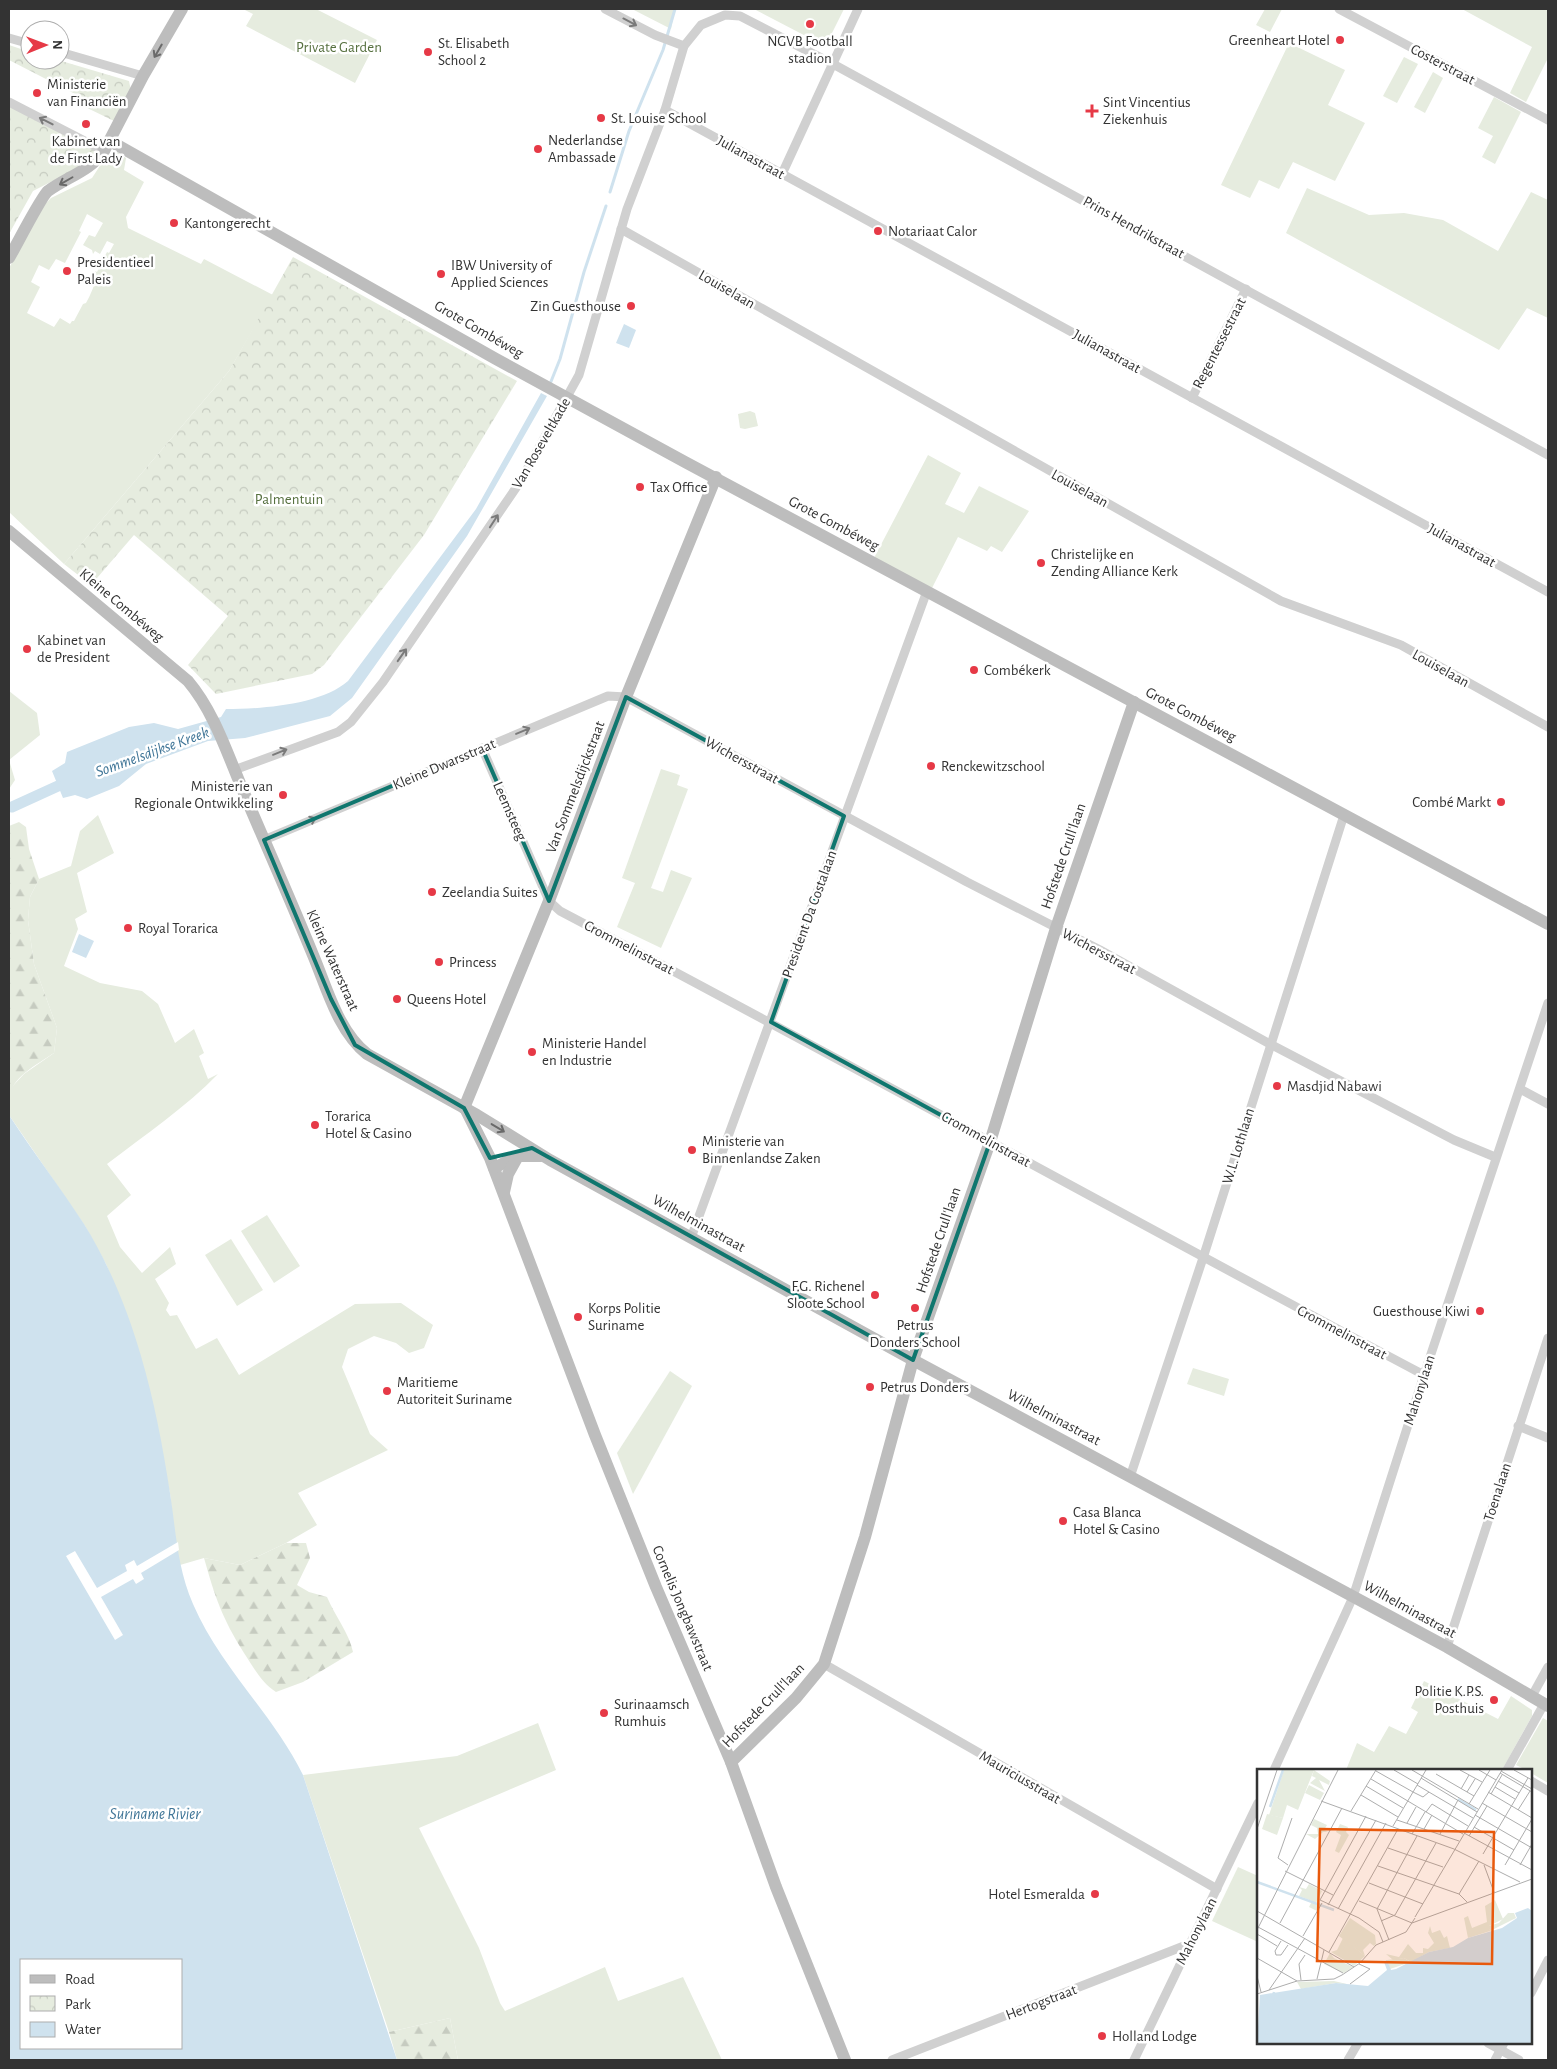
<svg xmlns="http://www.w3.org/2000/svg" width="1557" height="2069" font-family="'Alegreya Sans',sans-serif">
<defs>
<pattern id="forest-firs" width="22" height="20" patternUnits="userSpaceOnUse" patternTransform="scale(1.25)"><rect width="22" height="20" fill="#e6ecdf"/><path d="M5 1l3.5 6h-7zM16 11l3.5 6h-7z" fill="#c6cbc0"/></pattern>
<pattern id="park-crowns" width="20" height="18" patternUnits="userSpaceOnUse" patternTransform="scale(1.25)"><rect width="20" height="18" fill="#e6ecdf"/><path d="M2 6a3 3 0 1 1 6 0M12 15a3 3 0 1 1 6 0" fill="none" stroke="#c6cbc0"/></pattern>
</defs>
<rect width="100%" height="100%" fill="#fff"/>
<g fill="#e6ecdf" fill-rule="evenodd">
<path d="M243,9H316L377,40L355,83L246,26L253,14Z"/>
<path d="M632,9H675L671,29Z"/>
<path d="M754,9H844L829,39L826,43L821,44Z"/>
<path d="M1265,9H1282L1270,32L1256,25Z"/>
<path d="M1462,9H1548V58L1526,102L1510,93L1532,47Z"/>
<path d="M1289,43L1345,70L1328,105L1365,123L1335,181L1293,162L1279,189L1259,180L1250,198L1221,185Z"/>
<path d="M1404,57L1418,64L1397,103L1383,96Z"/>
<path d="M1433,72L1443,78L1425,113L1414,107Z"/>
<path d="M1494,97L1521,112L1495,164L1482,157L1493,136L1478,128Z"/>
<path d="M117,152L126,158L124,170L144,182L126,217L128,228L201,264L204,259L273,295L229,371L64,564L9,512V268L45,204L51,198L92,178L107,155ZM87,214L103,223L95,237L89,235L83,245L92,250L93,254L95,251L100,254L107,241L114,244L109,253L107,252L97,272L95,271L94,274L98,277C93,286 91,295 86,303L83,304L74,321H72L70,324L60,318L54,327L27,313L40,287L31,282L39,265L49,270L56,259L65,263L81,232L79,231Z"/>
<path d="M1307,188L1369,215L1404,213L1443,220L1498,251L1531,192L1548,200V318L1527,308L1499,350L1286,233Z"/>
<path d="M750,411L755,413L758,426L745,429L740,428L738,414Z"/>
<path d="M928,455L961,473L945,504L964,513L979,486L1029,511L1002,552L991,546L987,551L958,537L932,588L874,558Z"/>
<path d="M9,691L37,713L40,735L9,760L15,780L9,789Z"/>
<path d="M661,769L680,775L677,785L688,789L651,888L663,892L671,870L692,878L661,948L617,927L635,883L622,878Z"/>
<path d="M98,815L114,853L77,873L87,912L75,919L78,929L64,966L100,983L142,991L158,1004L175,1043L194,1029L204,1053L199,1056L208,1079L218,1074C186,1107 145,1135 107,1164L131,1195L107,1216L120,1247L142,1273L170,1247L176,1264L155,1279L169,1303L166,1310L170,1316L177,1315L196,1349L217,1338L239,1375L355,1304L401,1303L433,1325L424,1348L409,1353L396,1343L374,1336L348,1349L342,1367L370,1434L388,1450L298,1493L317,1525L286,1543L240,1565L204,1558L180,1565L175,1544L170,1493L127,1316L106,1264L85,1226L9,1115V1090L24,1074L54,1053L57,1028L34,964L28,920L30,897L39,879L71,866L80,831Z"/>
<path d="M267,1215L300,1266L274,1283L241,1231Z"/>
<path d="M231,1239L263,1290L237,1306L205,1255Z"/>
<path d="M1193,1368L1229,1379L1224,1396L1187,1384Z"/>
<path d="M670,1371L692,1386L633,1494L617,1453Z"/>
<path d="M1424,1681L1498,1719L1511,1696L1532,1710V1716L1502,1770H1346L1357,1743L1374,1752L1389,1726L1406,1734L1418,1712L1411,1708Z"/>
<path d="M1543,1718L1548,1721V1783L1531,1773V1770H1526L1516,1765Z"/>
<path d="M538,1723L556,1770L419,1828L479,1948L500,2003L505,2011L605,1967L618,2001L683,1977L722,2060H458L450,2018L389,2032L303,1775L457,1756Z"/>
<path d="M1238,1867L1258,1876V1942L1212,1921Z"/>
</g>
<g fill="url(#forest-firs)">
<path d="M19,822L26,827L29,849L39,879L30,897L28,920L34,964L57,1028L54,1053C38,1064 10,1078 9,1099V826Z"/>
<path d="M286,1543H306L310,1558L297,1585L309,1592L327,1597C335,1616 349,1633 353,1652L303,1682L276,1692C261,1682 254,1668 244,1653C222,1618 215,1597 204,1558L240,1565Z"/>
<path d="M450,2018L458,2060H397L389,2032Z"/>
</g>
<g fill="url(#park-crowns)">
<path d="M9,45L30,52V60H58L129,81L131,91L114,121L77,103L79,96L9,60Z"/>
<path d="M9,104L98,152L80,167L33,191L9,234Z"/>
<path d="M293,257L517,381L424,535L324,665L312,674L216,694L188,665L228,616L134,535L91,585L64,564L229,371Z"/>
</g>
<g fill="#cfe2ee" fill-rule="evenodd">
<path d="M624,324L636,330L629,348L616,343Z"/>
<path d="M541,393L547,396L467,536L352,698L330,716L245,738L208,741L146,764L119,786L87,799L75,795L63,798L52,771L65,763L67,752L129,727L154,723L178,729L221,717L226,709C261,709 321,705 348,681L476,509Z"/>
<path d="M79,934L94,941L86,958L72,952Z"/>
<path d="M9,1115C33,1152 60,1187 84,1224C109,1264 128,1311 141,1356C154,1400 163,1447 170,1493C176,1531 177,1567 193,1604C220,1667 273,1714 303,1775L397,2060H9ZM21,1960H181V2048H21Z"/>
</g>
<path fill="#fff" d="M178,1542L179,1550L141,1573L144,1579L136,1584L133,1579L101,1597L123,1635L115,1640L66,1556L75,1551L97,1588L127,1571L125,1565L134,1560L137,1566Z"/>
<g fill="none" stroke-linecap="round" stroke-linejoin="round">
<g stroke="#cfe2ee" stroke-width="3">
<path d="M610,192L629,131L663,50L675,9"/>
<path d="M550,384L560,359L584,272L606,206"/>
</g>
<path stroke="#cfe2ee" stroke-width="11" d="M12,807L58,786"/>
<g stroke="#d0d0d0" stroke-width="9">
<path d="M605,9L655,35L684,46"/>
<path d="M1339,9L1548,120"/>
<path d="M9,38L30,44"/>
<path d="M60,52L143,76"/>
<path d="M9,102L104,151"/>
<path d="M665,110L1548,592"/>
<path d="M782,174L858,9"/>
<path d="M621,229L1281,601L1401,645L1548,727"/>
<path d="M1192,398L1246,289"/>
<path d="M482,748L549,901L560,911C849,1063 1135,1222 1424,1375"/>
<path d="M234,770L338,732L351,722L383,682L520,482L579,375L627,209L665,110L684,46L701,25L725,15L740,16L833,64L1548,455"/>
<path d="M264,840L608,696L626,697L967,882L1100,950L1270,1044L1454,1140L1495,1157"/>
<path d="M1520,1089L1548,1104"/>
<path d="M691,1238L927,591"/>
<path d="M1518,1426L1548,1438"/>
<path d="M1130,1477L1203,1258L1344,815"/>
<path d="M1447,1647L1548,1338"/>
<path d="M824,1664L1217,1889"/>
<path d="M1532,1696L1548,1667"/>
<path d="M1274,1770L1353,1597L1424,1375L1548,1003"/>
<path d="M1507,1770L1544,1704"/>
<path d="M1531,1781L1548,1791"/>
<path d="M1531,1993L1548,1960"/>
<path d="M1488,2043L1519,2060"/>
<path d="M892,2060L1189,1944"/>
<path d="M1134,2060L1258,1803"/>
<path d="M1348,2060L1358,2043"/>
<path d="M1495,2060L1504,2043"/>
</g>
<g stroke="#bdbdbd" stroke-width="12">
<path d="M110,141L496,359L685,462L1548,924"/>
<path d="M9,258C15,248 42,195 48,191C67,177 90,171 104,151L143,76L182,9"/>
<path d="M9,531L188,681C215,713 228,756 244,793C267,847 291,901 313,955C327,988 338,1031 367,1054L477,1115L550,1160L913,1360L1447,1647L1548,1706"/>
<path d="M464,1108L549,901L626,697L716,477"/>
<path d="M466,1110L490,1158L595,1435L656,1587L731,1762L776,1887L845,2060"/>
<path d="M494,1168L518,1156H541"/>
<path d="M504,1192L508,1174L518,1156"/>
<path d="M731,1762L796,1698L824,1664L865,1537L913,1360L990,1142L1056,928L1134,702"/>
</g>
</g>
<defs><path id="oneway-shaft" d="M-6 0H5M1.5-3L5.5 0L1.5 3" fill="none" stroke-width="1.6" stroke-linecap="round" stroke-linejoin="round" transform="scale(1.25)"/></defs>
<g stroke="#7a7a7a">
<use href="#oneway-shaft" transform="translate(630 22) rotate(28)"/>
<use href="#oneway-shaft" transform="translate(46 121) rotate(-153)"/>
<use href="#oneway-shaft" transform="translate(494 521) rotate(-57)"/>
<use href="#oneway-shaft" transform="translate(402 655) rotate(-55)"/>
<use href="#oneway-shaft" transform="translate(523 731) rotate(-23)"/>
<use href="#oneway-shaft" transform="translate(280 752) rotate(-22)"/>
<use href="#oneway-shaft" transform="translate(309 821) rotate(-23)"/>
</g>
<g stroke="#6a6a6a">
<use href="#oneway-shaft" transform="translate(158 51) rotate(120)"/>
<use href="#oneway-shaft" transform="translate(66 181) rotate(150)"/>
<use href="#oneway-shaft" transform="translate(498 1128) rotate(31)"/>
</g>
<path fill="none" stroke="#0f766e" stroke-width="4" stroke-linejoin="round" d="M626,697L844,816L771,1022L990,1142L913,1360L532,1148L490,1158L464,1108L355,1045L331,999L264,840L482,748L549,901Z"/>
<g fill="#e63946" stroke="#fff" stroke-width="2">
<circle cx="810" cy="24" r="5"/>
<circle cx="1340" cy="40" r="5"/>
<circle cx="428" cy="52" r="5"/>
<circle cx="37" cy="93" r="5"/>
<path d="M1089.5 103.5h5v5h5v5h-5v5h-5v-5h-5v-5h5z"/>
<circle cx="601" cy="118" r="5"/>
<circle cx="86" cy="124" r="5"/>
<circle cx="538" cy="149" r="5"/>
<circle cx="174" cy="223" r="5"/>
<circle cx="878" cy="231" r="5"/>
<circle cx="67" cy="271" r="5"/>
<circle cx="441" cy="274" r="5"/>
<circle cx="631" cy="306" r="5"/>
<circle cx="640" cy="487" r="5"/>
<circle cx="1041" cy="563" r="5"/>
<circle cx="27" cy="649" r="5"/>
<circle cx="974" cy="670" r="5"/>
<circle cx="931" cy="766" r="5"/>
<circle cx="283" cy="795" r="5"/>
<circle cx="1501" cy="802" r="5"/>
<circle cx="432" cy="892" r="5"/>
<circle cx="128" cy="928" r="5"/>
<circle cx="439" cy="962" r="5"/>
<circle cx="397" cy="999" r="5"/>
<circle cx="532" cy="1052" r="5"/>
<circle cx="1277" cy="1086" r="5"/>
<circle cx="315" cy="1125" r="5"/>
<circle cx="692" cy="1150" r="5"/>
<circle cx="875" cy="1295" r="5"/>
<circle cx="915" cy="1308" r="5"/>
<circle cx="1480" cy="1311" r="5"/>
<circle cx="578" cy="1317" r="5"/>
<circle cx="870" cy="1387" r="5"/>
<circle cx="387" cy="1391" r="5"/>
<circle cx="1063" cy="1521" r="5"/>
<circle cx="1494" cy="1700" r="5"/>
<circle cx="604" cy="1713" r="5"/>
<circle cx="1095" cy="1894" r="5"/>
<circle cx="1102" cy="2036" r="5"/>
</g>
<g text-anchor="middle" stroke-width="5" stroke-linejoin="round" paint-order="stroke">
<g font-size="15" fill="#333" stroke="#fff" text-anchor="start">
<text x="1330" y="45" text-anchor="end">Greenheart Hotel</text>
<text x="810" y="46" text-anchor="middle">NGVB Football<tspan x="810" dy="17">stadion</tspan></text>
<text x="438" y="48">St. Elisabeth<tspan x="438" dy="17">School 2</tspan></text>
<text x="47" y="89">Ministerie<tspan x="47" dy="17">van Financiën</tspan></text>
<text x="1103" y="107">Sint Vincentius<tspan x="1103" dy="17">Ziekenhuis</tspan></text>
<text x="611" y="123">St. Louise School</text>
<text x="548" y="145">Nederlandse<tspan x="548" dy="17">Ambassade</tspan></text>
<text x="86" y="146" text-anchor="middle">Kabinet van<tspan x="86" dy="17">de First Lady</tspan></text>
<text x="184" y="228">Kantongerecht</text>
<text x="888" y="236">Notariaat Calor</text>
<text x="77" y="267">Presidentieel<tspan x="77" dy="17">Paleis</tspan></text>
<text x="451" y="270">IBW University of<tspan x="451" dy="17">Applied Sciences</tspan></text>
<text x="621" y="311" text-anchor="end">Zin Guesthouse</text>
<text x="650" y="492">Tax Office</text>
<text x="1051" y="559">Christelijke en<tspan x="1051" dy="17">Zending Alliance Kerk</tspan></text>
<text x="37" y="645">Kabinet van<tspan x="37" dy="17">de President</tspan></text>
<text x="984" y="675">Combékerk</text>
<text x="941" y="771">Renckewitzschool</text>
<text x="273" y="791" text-anchor="end">Ministerie van<tspan x="273" dy="17">Regionale Ontwikkeling</tspan></text>
<text x="1491" y="807" text-anchor="end">Combé Markt</text>
<text x="442" y="897">Zeelandia Suites</text>
<text x="138" y="933">Royal Torarica</text>
<text x="449" y="967">Princess</text>
<text x="407" y="1004">Queens Hotel</text>
<text x="542" y="1048">Ministerie Handel<tspan x="542" dy="17">en Industrie</tspan></text>
<text x="1287" y="1091">Masdjid Nabawi</text>
<text x="325" y="1121">Torarica<tspan x="325" dy="17">Hotel &amp; Casino</tspan></text>
<text x="702" y="1146">Ministerie van<tspan x="702" dy="17">Binnenlandse Zaken</tspan></text>
<text x="865" y="1291" text-anchor="end">F.G. Richenel<tspan x="865" dy="17">Sloote School</tspan></text>
<text x="588" y="1313">Korps Politie<tspan x="588" dy="17">Suriname</tspan></text>
<text x="1470" y="1316" text-anchor="end">Guesthouse Kiwi</text>
<text x="915" y="1330" text-anchor="middle">Petrus<tspan x="915" dy="17">Donders School</tspan></text>
<text x="397" y="1387">Maritieme<tspan x="397" dy="17">Autoriteit Suriname</tspan></text>
<text x="880" y="1392">Petrus Donders</text>
<text x="1073" y="1517">Casa Blanca<tspan x="1073" dy="17">Hotel &amp; Casino</tspan></text>
<text x="1484" y="1696" text-anchor="end">Politie K.P.S.<tspan x="1484" dy="17">Posthuis</tspan></text>
<text x="614" y="1709">Surinaamsch<tspan x="614" dy="17">Rumhuis</tspan></text>
<text x="1085" y="1899" text-anchor="end">Hotel Esmeralda</text>
<text x="1112" y="2041">Holland Lodge</text>
</g>
<g font-size="15" fill="#56703f" stroke="#fff">
<text x="339" y="52">Private Garden</text>
<text x="289" y="504">Palmentuin</text>
</g>
<g font-size="15" fill="#333" stroke="#fff">
<text transform="translate(1443 64) rotate(28)" y="5">Costerstraat</text>
<text transform="translate(751 157) rotate(29)" y="5">Julianastraat</text>
<text transform="translate(1134 227) rotate(29)" y="5">Prins Hendrikstraat</text>
<text transform="translate(727 289) rotate(30)" y="5">Louiselaan</text>
<text transform="translate(479 329) rotate(30)" y="5">Grote Combéweg</text>
<text transform="translate(1219 343) rotate(-63)" y="5">Regentessestraat</text>
<text transform="translate(1107 351) rotate(29)" y="5">Julianastraat</text>
<text transform="translate(541 443) rotate(-60)" y="5">Van Roseveltkade</text>
<text transform="translate(1080 488) rotate(29)" y="5">Louiselaan</text>
<text transform="translate(834 523) rotate(28)" y="5">Grote Combéweg</text>
<text transform="translate(1462 545) rotate(29)" y="5">Julianastraat</text>
<text transform="translate(122 605) rotate(40)" y="5">Kleine Combéweg</text>
<text transform="translate(1441 668) rotate(29)" y="5">Louiselaan</text>
<text transform="translate(1191 714) rotate(28)" y="5">Grote Combéweg</text>
<text transform="translate(742 760) rotate(29)" y="5">Wichersstraat</text>
<text transform="translate(444 764) rotate(-23)" y="5">Kleine Dwarsstraat</text>
<text transform="translate(575 787) rotate(-69)" y="5">Van Sommelsdijckstraat</text>
<text transform="translate(510 811) rotate(66)" y="5">Leemsteeg</text>
<text transform="translate(1063 856) rotate(-71)" y="5">Hofstede Crull'laan</text>
<text transform="translate(809 914) rotate(-70)" y="5">President Da Costalaan</text>
<text transform="translate(629 947) rotate(28)" y="5">Crommelinstraat</text>
<text transform="translate(1099 951) rotate(28)" y="5">Wichersstraat</text>
<text transform="translate(333 960) rotate(66)" y="5">Kleine Waterstraat</text>
<text transform="translate(986 1139) rotate(29)" y="5">Crommelinstraat</text>
<text transform="translate(1238 1146) rotate(-73)" y="5">W.L. Lothlaan</text>
<text transform="translate(699 1223) rotate(29)" y="5">Wilhelminastraat</text>
<text transform="translate(938 1240) rotate(-71)" y="5">Hofstede Crull'laan</text>
<text transform="translate(1342 1332) rotate(28)" y="5">Crommelinstraat</text>
<text transform="translate(1419 1390) rotate(-72)" y="5">Mahonylaan</text>
<text transform="translate(1054 1417) rotate(28)" y="5">Wilhelminastraat</text>
<text transform="translate(1497 1492) rotate(-72)" y="5">Toenalaan</text>
<text transform="translate(683 1608) rotate(67)" y="5">Cornelis Jongbawstraat</text>
<text transform="translate(1410 1609) rotate(29)" y="5">Wilhelminastraat</text>
<text transform="translate(763 1705) rotate(-46)" y="5">Hofstede Crull'laan</text>
<text transform="translate(1020 1777) rotate(30)" y="5">Mauriciusstraat</text>
<text transform="translate(1196 1931) rotate(-63)" y="5">Mahonylaan</text>
<text transform="translate(1041 2002) rotate(-21)" y="5">Hertogstraat</text>
</g>
<g font-size="16" font-style="italic" fill="#3f7597" stroke="#fff">
<text transform="translate(152 751) rotate(-20)" y="6">Sommelsdijkse Kreek</text>
<text x="155" y="1819">Suriname Rivier</text>
</g>
</g>
<g transform="translate(1257 1769)">
<rect width="275" height="275" fill="#fff"/>
<path d="M57,1L73,12L72,16L62,11L68,22L53,14L59,9L55,7ZM52,16L67,24L63,31L48,24ZM10,45L26,49L20,66L5,60ZM57,50L70,56L67,61L71,63H66L58,70L49,65H61L60,59L54,56ZM83,55L91,58L89,63L92,66L82,84L78,82L84,66L79,63ZM52,115L65,122L59,134L64,135L60,142L52,138L55,132L42,127L45,121L42,118L49,120ZM238,131L246,150L232,157L233,162L211,169L207,149L211,147L215,159L230,153L228,137ZM173,157L175,164L183,161L187,169L190,167L193,179L172,183L154,193L147,189L136,191L129,185L142,188L151,175L159,184H166V179L171,180L177,174L171,164ZM86,169L108,187L97,197L74,183L80,181Z" fill="#e6ecdf"/>
<path d="M251,144H257L259,149L233,162L231,157L242,154ZM147,189L154,193L133,200L130,191Z" fill="#e6ecdf"/>
<path d="M27,1H57L41,41L30,36L26,49L12,46Z" fill="#e6ecdf"/>
<path d="M93,149L118,166L119,175L117,177L113,174L106,181L108,187L82,167ZM73,184L77,189L96,198L87,204L67,195ZM77,212L94,216L79,214L44,220L40,213Z" fill="#e6ecdf"/>
<path d="M271,139L275,142V274H0L3,226L79,214L111,217L130,201L127,193L130,191L134,201L139,200L172,183L196,178L211,169L245,159L260,149L258,144Z" fill="#cfe2ee"/>
<path fill="none" stroke="#cfe2ee" stroke-width="2.5" d="M201,30L219,41M13,38L26,1M0,113L77,141M8,274L17,223"/>
<path fill="none" stroke="#adadad" stroke-width="1" d="M137,1L161,15M155,1L221,40M203,1L225,13M222,1L239,11M257,1L275,11M119,2L156,23M244,2L275,20M243,4L275,23M179,5L217,27M164,9L220,43M114,10L206,65M241,12L262,24M160,16L216,49M109,17L146,39M238,18L258,30M204,20L212,6M156,23L166,28L172,23M210,23L218,10M231,23L275,49M234,25L245,6M104,26L141,48M64,32L197,80L263,113M225,34L275,63M212,35L233,1M261,41L273,22M94,42L119,1M169,43L175,35L211,57M218,46L275,79M109,47L63,131L102,149L122,163L126,173M140,51L202,72M150,54L159,38M136,57L169,1M217,58L257,81M0,60L20,1M167,60L175,46M207,64L275,101M155,65L168,43M183,65L201,31M212,67L230,37M131,79L186,98M226,85L271,9M31,96L21,89L35,49M227,96L237,123M248,96L275,50M263,96L275,75M121,97L202,125L210,133M28,102L76,126M112,114L166,135M202,125L222,92M102,132L155,154M71,136L119,51M81,140L129,54M0,142L97,198M158,148L245,1M124,152L138,146L179,74M23,154L85,39M155,154L275,110M1,158L86,204M0,161L81,1M0,165L20,177M46,167L65,134M132,171L120,140L160,67M24,172L18,182L19,186H24L31,176M72,183L141,60M0,189L40,212M0,207L4,223M60,210L67,181M44,211L42,195L48,186M93,215L113,200L102,195M12,221L48,169M0,225L40,212L77,210L85,206L103,194L119,176L149,163L158,149"/>
<path fill="#e8590c" fill-opacity="0.15" stroke="#e8590c" stroke-width="2.5" d="M63,60L237,63L235,195L60,192Z"/>
<rect width="275" height="275" fill="none" stroke="#333" stroke-width="2.5"/>
</g>
<rect width="1557" height="2069" fill="none" stroke="#333333" stroke-width="20"/>
<rect x="20" y="1959" width="162" height="90" fill="#ffffff" stroke="#adadad"/>
<rect x="30" y="1975" width="25" height="8" fill="#bdbdbd" stroke="#adadad"/>
<text x="65" y="1984" font-size="15" fill="#333333">Road</text>
<rect x="30" y="1996" width="25" height="15" fill="url(#park-crowns)" stroke="#adadad"/>
<text x="65" y="2009" font-size="15" fill="#333333">Park</text>
<rect x="30" y="2022" width="25" height="15" fill="#cfe2ee" stroke="#adadad"/>
<text x="65" y="2034" font-size="15" fill="#333333">Water</text>
<g transform="translate(45 45) rotate(89)"><circle r="24" fill="#ffffff" stroke="#adadad"/>
<path d="M0-4L9 19L0 12L-9 19Z" fill="#e63946"/>
<text y="-8" font-size="14" font-weight="bold" text-anchor="middle" fill="#333333">N</text>
</g>
</svg>
